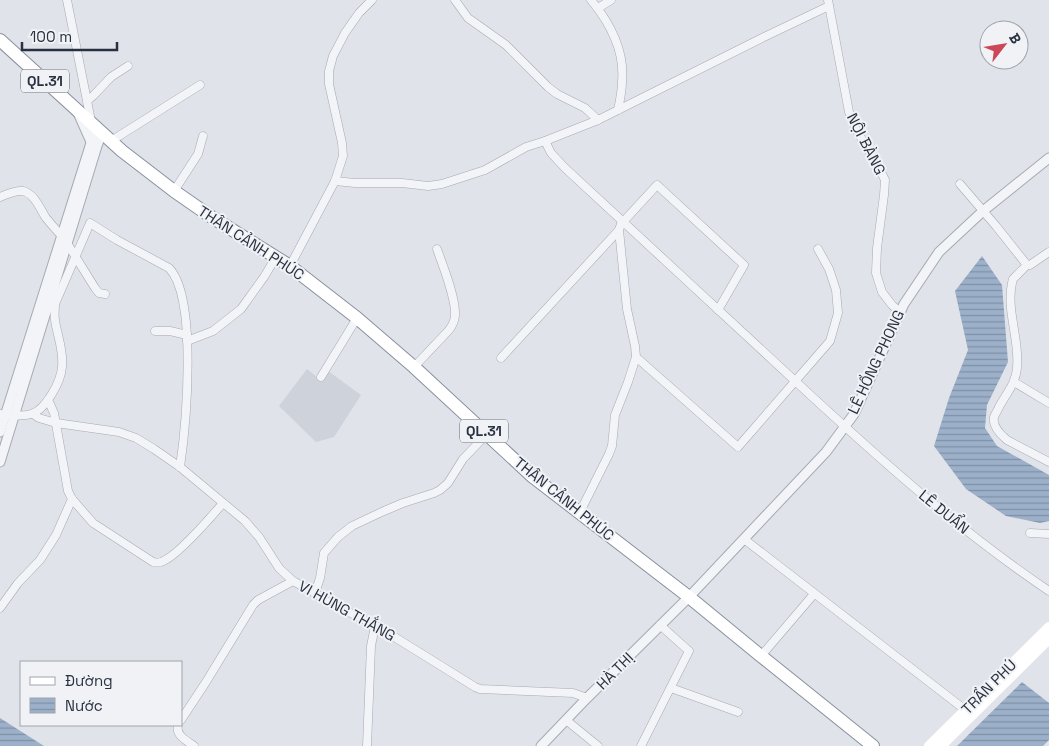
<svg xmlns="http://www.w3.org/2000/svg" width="1049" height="746" font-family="'Space Grotesk',sans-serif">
<defs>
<pattern id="water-rules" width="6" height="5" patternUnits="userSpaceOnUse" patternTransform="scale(1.25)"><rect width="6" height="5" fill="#9cb0c9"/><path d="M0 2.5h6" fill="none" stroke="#7f90a5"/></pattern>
</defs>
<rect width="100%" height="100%" fill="#e0e3e9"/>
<path fill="#ced2db" d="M324,368L361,395L334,437L316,442L279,406L307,369L317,377Z"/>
<g fill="url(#water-rules)">
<path d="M982,256L1002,285L1008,362L987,405L985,428L997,446L1049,475V521L1040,523L1006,516L966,489L934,446L949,398L968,350L955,291Z"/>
<path d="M1022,682L1049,703V740L1043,746H957Z"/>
<path d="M0,718L44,746H0Z"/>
</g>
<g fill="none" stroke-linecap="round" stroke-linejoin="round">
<g stroke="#a5aab3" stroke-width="9">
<g id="minor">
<path d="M67,0L91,121"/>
<path d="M455,0L468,18L506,45L548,87L557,94L585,108L598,120"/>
<path d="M591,0C610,23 625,51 622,82C622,91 620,100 618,110"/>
<path d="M828,0L849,112L857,131L879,168L885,180L884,195L877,248L876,273L882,292L892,305L900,312"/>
<path d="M829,6L764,37L598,120L545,141L551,153L565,168C641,238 717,309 793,379C874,454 957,529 1049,591"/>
<path d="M598,8L611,0"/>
<path d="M87,101L94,95L111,77L128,66"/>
<path d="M111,141L200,85"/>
<path d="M335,181L355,183H402L428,186L442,184L485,170L526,147L545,141"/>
<path d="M960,184L996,226L1027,265"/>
<path d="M174,191L198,154L203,136"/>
<path d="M0,197C7,194 15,190 23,191C35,194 40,209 46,218C51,224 56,230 62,236"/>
<path d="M623,222L657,185L744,265L718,310"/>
<path d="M67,243L95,288L99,293L105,294"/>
<path d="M1049,252L1030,265H1027L1013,279L1012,283C1006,311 1020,340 1017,368C1016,383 1006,394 999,407C998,410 995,414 994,417C992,426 1001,435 1007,440L1049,462"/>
<path d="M290,266L335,181L343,156L342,143L329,84V71L333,56L345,33L359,13L372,0"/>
<path d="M155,331H170L187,335"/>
<path d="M187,341L213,331L241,309L264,277L276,257"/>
<path d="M636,357L738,447L830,341L838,313L836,290L829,269L818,249"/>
<path d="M501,358L619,230"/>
<path d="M414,367L449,330C452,326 455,321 455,315C456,298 443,266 437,249"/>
<path d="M321,377L357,318"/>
<path d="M1014,382L1049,403"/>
<path d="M48,400L54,413L68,491L72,499L93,523L153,562C157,563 157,563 161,562C177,557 211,517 223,503"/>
<path d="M0,414C10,415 21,417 31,414C46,410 61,381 62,367C64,351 57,335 55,320C54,315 55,310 55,304L90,223L117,240L169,268C198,298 186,426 180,467"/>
<path d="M33,414L39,418L56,423L119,432L136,438L154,449L180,467L245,521L259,537L279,568L293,581L315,593L326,601L365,620L388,633L475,687L480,689L573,693L587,698"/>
<path d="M580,512L609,454L612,446L615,415L628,382L636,357L635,346L627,309L619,230L622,221"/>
<path d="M1030,533L1049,534"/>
<path d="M744,539L968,712"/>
<path d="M315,593L320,578L324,553L338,537L352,526L384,511L403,503L434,493L440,490L448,483L463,459L487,434"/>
<path d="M0,608L18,583L40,560L56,535L72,499"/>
<path d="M761,656L814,594"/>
<path d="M671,688L738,712"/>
<path d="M181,720L206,682L253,605L258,600L293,581"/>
<path d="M566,720L598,746"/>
<path d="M178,725C175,735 187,741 194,746"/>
<path d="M367,746L371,646L375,626"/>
<path d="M641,746L689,651L660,625"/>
</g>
</g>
<g stroke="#a5aab3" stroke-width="11">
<g id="tertiary">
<path d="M79,115L91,142"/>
<path d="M0,432L96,127"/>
<path d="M0,462L97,146L102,133"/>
<path d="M541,746L587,698L689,597L826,452L854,414L904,304L939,252L983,211L1049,158"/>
</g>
</g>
<g stroke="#88919f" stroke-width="14">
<path id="trunk" d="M0,40L122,151L174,191L210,216L290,266L357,318L414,367L533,477L689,597L761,656L873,746"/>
</g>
<use href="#minor" stroke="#f3f4f7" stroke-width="8"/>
<use href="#tertiary" stroke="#f3f4f7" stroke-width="9"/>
<g stroke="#fff" stroke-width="10">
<path d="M929,746L1049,627"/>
<path d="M941,746L1049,639"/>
</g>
<use href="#trunk" stroke="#fff" stroke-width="12"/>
</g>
<g text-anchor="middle" stroke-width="4" stroke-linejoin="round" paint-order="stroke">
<g fill="#f0f2f6" stroke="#656b77" stroke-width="1">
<rect x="21" y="69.5" width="48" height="23" rx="4"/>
<rect x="460" y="419.5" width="48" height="23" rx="4"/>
</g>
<g font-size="14" font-weight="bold" fill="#293140">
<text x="45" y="86">QL.31</text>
<text x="484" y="436">QL.31</text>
</g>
<g font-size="15" fill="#293140" stroke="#f0f2f6">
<text transform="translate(866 144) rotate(63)" y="5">NỘI BÀNG</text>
<text transform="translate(251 243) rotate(33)" y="5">THÂN CẢNH PHÚC</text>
<text transform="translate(876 362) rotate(-65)" y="5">LÊ HỒNG PHONG</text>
<text transform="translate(564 499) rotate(39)" y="5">THÂN CẢNH PHÚC</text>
<text transform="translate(944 512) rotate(39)" y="5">LÊ DUẨN</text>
<text transform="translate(347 611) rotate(29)" y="5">VI HÙNG THẮNG</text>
<text transform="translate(615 671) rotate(-45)" y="5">HÀ THỊ</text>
<text transform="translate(989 687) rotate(-45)" y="5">TRẦN PHÚ</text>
</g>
</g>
<rect x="20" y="661" width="162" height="65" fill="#f0f2f6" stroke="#a0a5ad"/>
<rect x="30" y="677" width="25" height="8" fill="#ffffff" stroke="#a0a5ad"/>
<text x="65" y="686" font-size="15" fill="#293140">Đường</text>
<rect x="30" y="698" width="25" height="15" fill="url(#water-rules)" stroke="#a0a5ad"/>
<text x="65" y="711" font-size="15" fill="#293140">Nước</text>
<g transform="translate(1004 45) rotate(59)"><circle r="24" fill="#f0f2f6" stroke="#a0a5ad"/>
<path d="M0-4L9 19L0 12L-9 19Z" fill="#cc4758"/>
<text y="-8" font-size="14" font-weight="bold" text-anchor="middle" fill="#293140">B</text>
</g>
<path d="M22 42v8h95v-8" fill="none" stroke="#293140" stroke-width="2.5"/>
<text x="30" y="42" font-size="15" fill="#293140" stroke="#f0f2f6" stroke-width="4" paint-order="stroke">100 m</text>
</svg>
